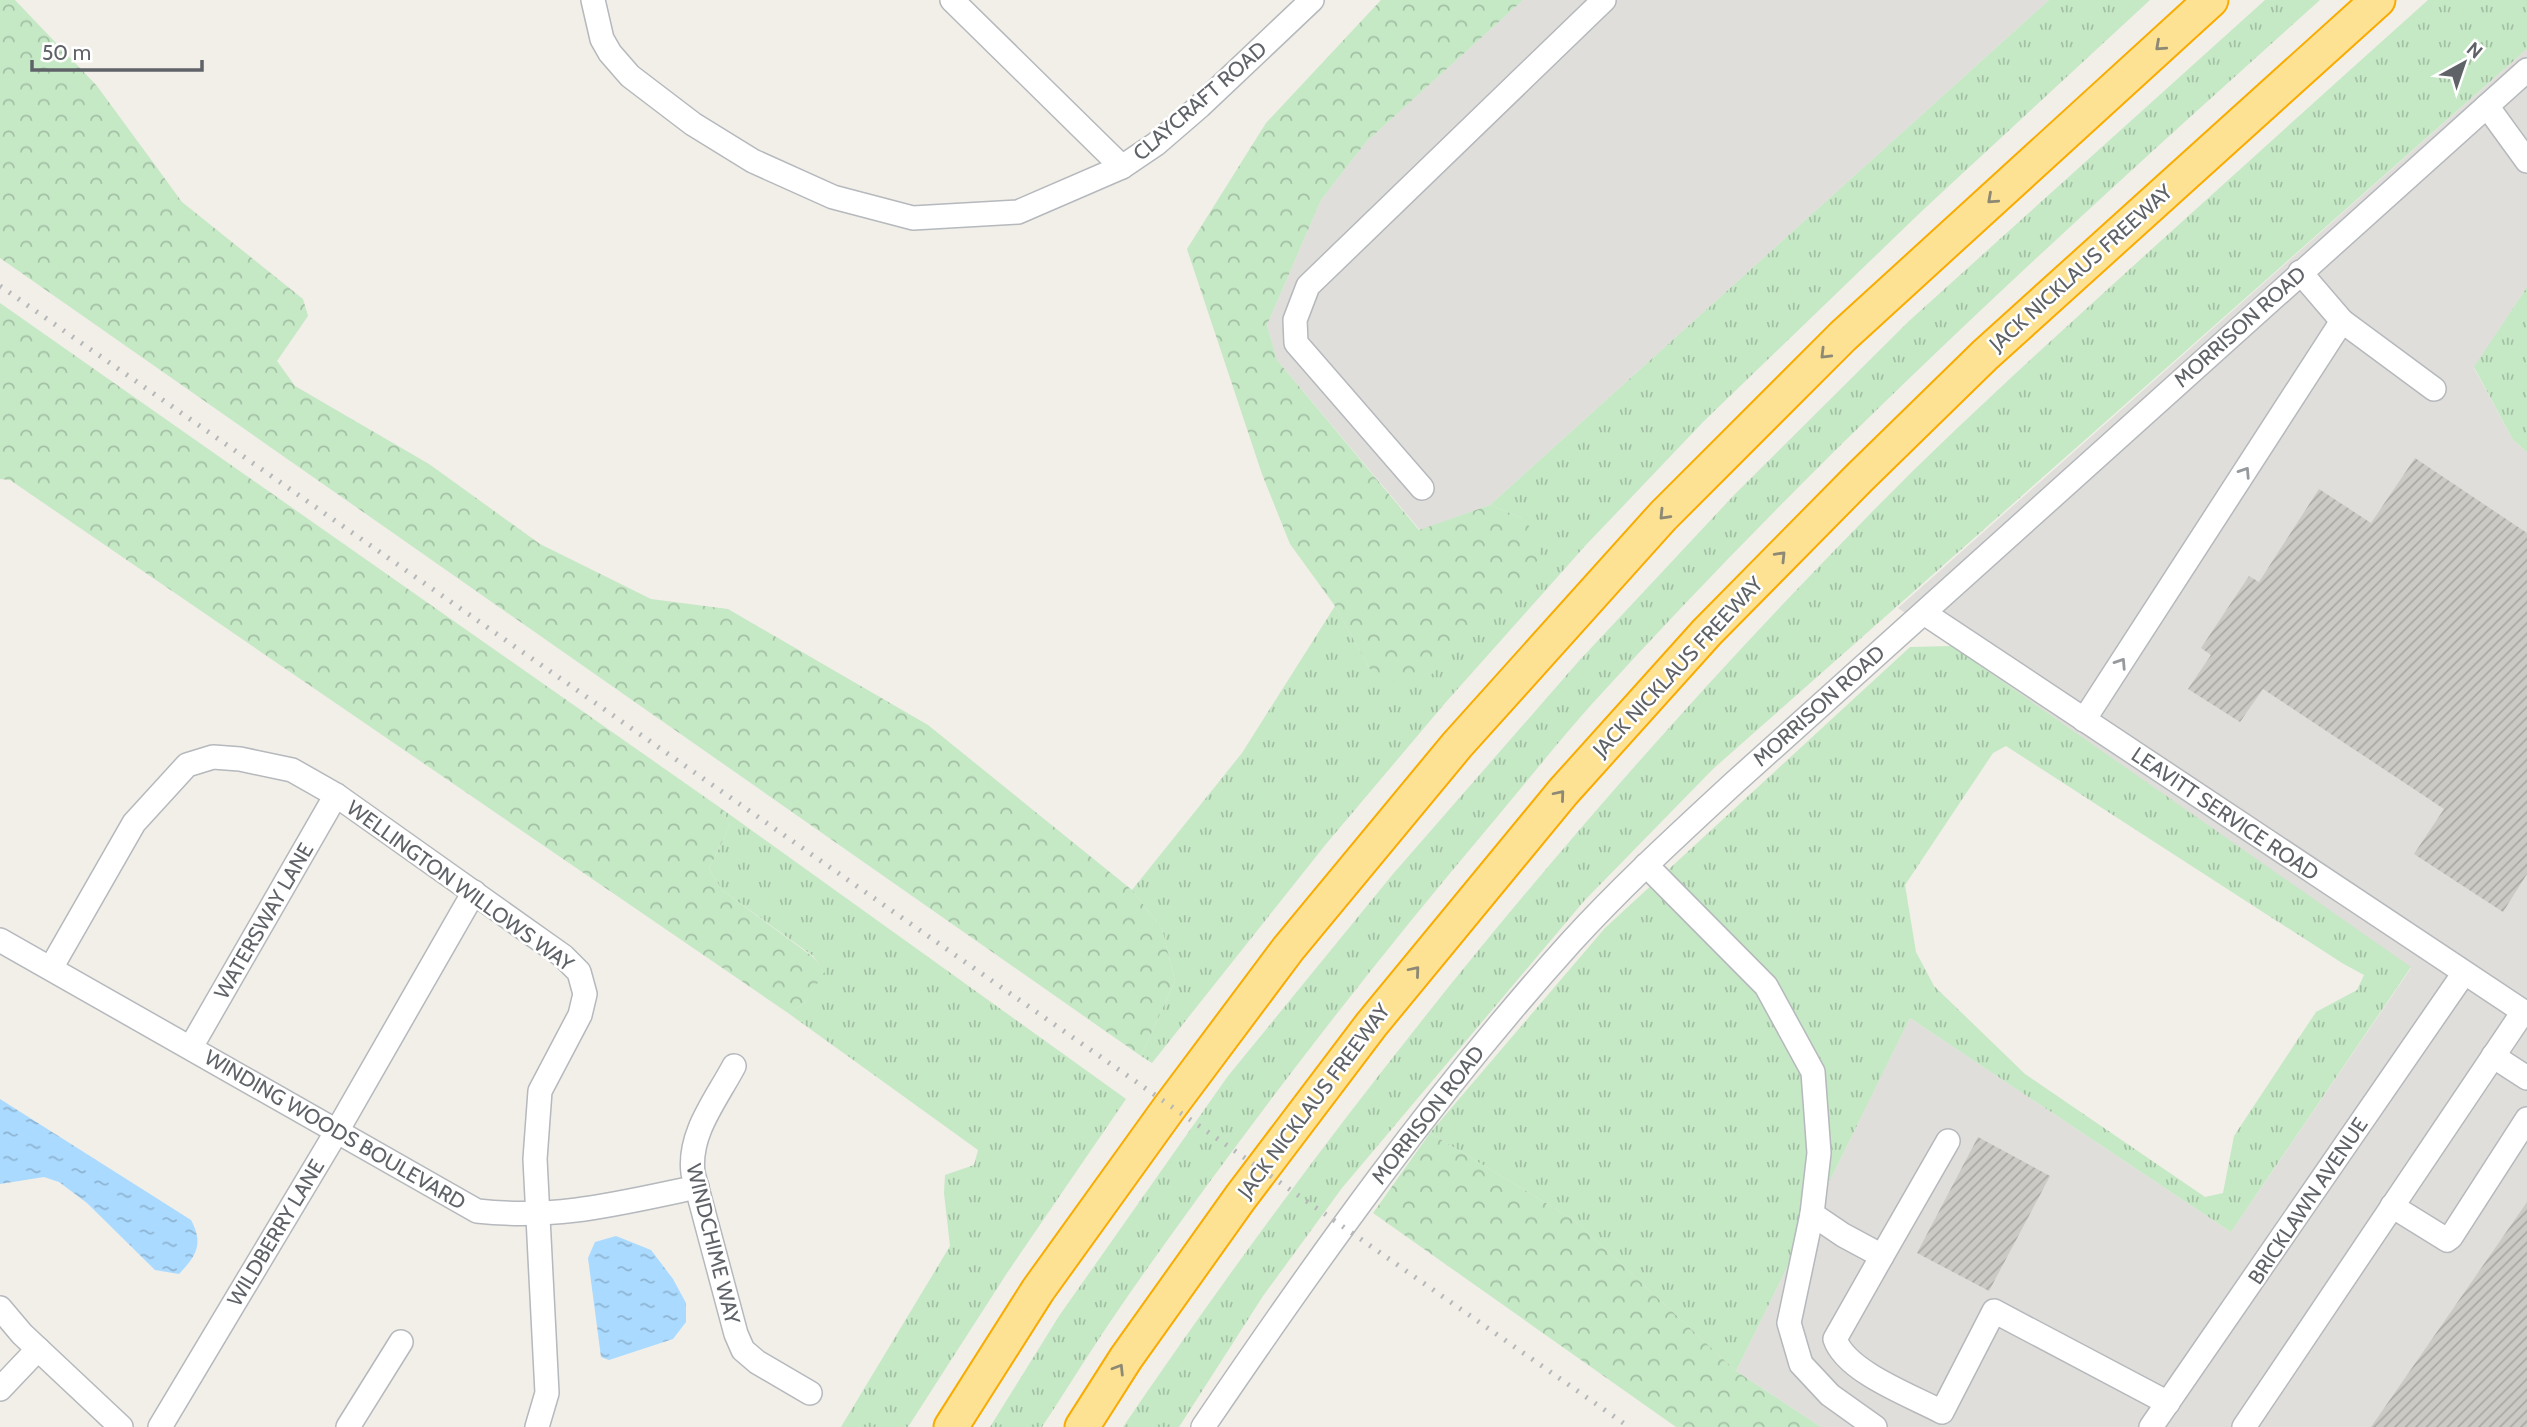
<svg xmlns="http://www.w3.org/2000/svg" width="2527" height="1427" font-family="Cabin,sans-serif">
<defs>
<pattern id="grass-tufts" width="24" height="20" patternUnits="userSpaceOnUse" patternTransform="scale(1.75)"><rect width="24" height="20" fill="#c5e8c5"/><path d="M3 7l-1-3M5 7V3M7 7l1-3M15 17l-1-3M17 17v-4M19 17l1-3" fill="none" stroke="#a3c0a4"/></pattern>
<pattern id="forest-crowns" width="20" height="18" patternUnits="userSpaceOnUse" patternTransform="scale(1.75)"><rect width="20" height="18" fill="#c5e8c5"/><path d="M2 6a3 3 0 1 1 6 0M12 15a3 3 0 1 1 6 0" fill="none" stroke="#a3c0a4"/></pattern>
<pattern id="water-ripples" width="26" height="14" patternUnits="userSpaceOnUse" patternTransform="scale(1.75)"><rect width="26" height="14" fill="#aadaff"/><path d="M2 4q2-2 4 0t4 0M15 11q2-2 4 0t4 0" fill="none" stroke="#8eb4d2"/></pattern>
<pattern id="building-hatch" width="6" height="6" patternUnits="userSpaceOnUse" patternTransform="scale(1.75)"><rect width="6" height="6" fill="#cccac5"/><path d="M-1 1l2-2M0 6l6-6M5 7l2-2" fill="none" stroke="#a9a8a4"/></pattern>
</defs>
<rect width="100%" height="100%" fill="#f1efe8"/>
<g fill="#e0deda">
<path d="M1523,0H2049L1490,505L1420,530L1277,360L1267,325L1321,200L1366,142Z"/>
<path d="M2527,49V287L2474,368L2513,440L2527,452V1427H1821L1736,1371L1910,1018L2231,1232L2411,968L1898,608Z"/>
</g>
<g fill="url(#grass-tufts)" fill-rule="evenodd">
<path d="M2049,0H2150L1924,209L1704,421L1585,546L1446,702L1326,844L1152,1063L1141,1056L1175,981L1162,929L1132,890L1242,753L1335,606L1371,671L1522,518L1490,505Z"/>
<path d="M2265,0H2320C2068,226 1818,454 1591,705C1557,743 1525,784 1492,823C1365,973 1245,1129 1132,1290C1101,1334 1072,1381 1042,1427H990L1059,1316L1228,1076L1393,874L1578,662L1735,494L1909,321Z"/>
<path d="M2428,0H2527V49L1713,769L1584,901L1342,1188L1263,1296L1179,1427H1123C1344,1102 1593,795 1869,515C1953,429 2043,348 2131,268C2230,178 2329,89 2428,0Z"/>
<path d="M2527,287V452L2513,440L2474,367Z"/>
<path d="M1952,646L2411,967L2231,1232L1910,1018L1736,1371L1574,1220L1430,1133L1605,928L1910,647ZM2006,746L2342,963L2364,975L2357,990L2316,1012L2234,1136L2223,1193L2205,1197L2025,1074L1934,986L1916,952L1905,885L1993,753Z"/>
<path d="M722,809L1126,1099L1007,1273L908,1427H841L950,1246L944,1193L945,1175L974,1165L978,1150L788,1013L805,1003L824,971L813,956L722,890L709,869L730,825Z"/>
</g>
<g fill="url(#forest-crowns)">
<path d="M0,0H15L97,86L182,202L303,299L308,316L277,361L295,386L429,464L540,544L651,599L728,609L928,725L1132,890L1162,929L1175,981L1141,1056L0,258Z"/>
<path d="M1381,0H1523L1366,142L1321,200L1267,325L1277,360L1419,530L1490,505L1522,518L1543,542L1533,573L1432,674L1396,683L1371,671L1335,606L1290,544L1262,474L1187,249L1266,123Z"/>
<path d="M0,303L722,809L730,825L709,869L722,890L813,957L825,971L805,1003L788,1013L10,480L0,479Z"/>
<path d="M1430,1133L1574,1220L1736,1371L1821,1427H1676L1373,1213Z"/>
</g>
<g fill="url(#water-ripples)">
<path d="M0,1099L191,1220C204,1244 196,1256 179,1274L155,1270L87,1203L59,1182L44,1177L0,1184Z"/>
<path d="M616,1236L651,1250L673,1279L686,1303V1322L673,1339L609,1360L601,1357L588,1258L595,1242Z"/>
</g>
<g fill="url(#building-hatch)">
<path d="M2415,458L2527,533V874L2503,912L2414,854L2444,809L2263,689L2240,722L2188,689L2211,655L2201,648L2249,576L2259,582L2319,489L2371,523Z"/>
<path d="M1978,1137L2050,1176L1989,1291L1917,1253Z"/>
<path d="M2527,1202V1427H2371Z"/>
</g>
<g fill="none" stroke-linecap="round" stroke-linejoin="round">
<g stroke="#b5b8bc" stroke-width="26">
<g id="minor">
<path d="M593,0L602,39L610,53L630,76L693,124L753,161L833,197L913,218L1018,212L1122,167L1156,144L1200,106L1312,0"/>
<path d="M952,0L1122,167"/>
<path d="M2487,106L2527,161"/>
<path d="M2300,272L2342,321L2434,389"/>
<path d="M1422,488L1296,343L1295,320L1308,286L1604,0"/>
<path d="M1924,613L2527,1014"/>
<path d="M2084,720L2342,321"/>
<path d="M1646,865L1766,986L1813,1072L1819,1153L1812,1214L1789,1323L1801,1364L1830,1395L1875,1427"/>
<path d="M0,940L477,1211C557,1220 620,1203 697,1187"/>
<path d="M51,968L134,823L187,765L213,757L240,759L292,770L336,795L563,956L579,972L585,994L580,1015L540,1091L535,1159L547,1393L537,1427"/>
<path d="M191,1047L336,795"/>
<path d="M2493,1056L2527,1078"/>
<path d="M734,1066C716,1100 688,1134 693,1173L736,1334L743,1350L757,1362L810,1393"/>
<path d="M2392,1206L2447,1240L2451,1237L2527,1119"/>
<path d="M1812,1214L1843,1235L1882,1256L1948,1141"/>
<path d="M1882,1256L1835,1339C1846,1372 1912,1396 1942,1412L1994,1311L2168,1403"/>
<path d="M0,1308L22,1334L121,1427"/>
<path d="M0,1389L38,1349"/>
<path d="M160,1427L337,1131L474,892"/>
<path d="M348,1427L401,1342"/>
<path d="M1203,1427C1317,1259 1435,1093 1571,942C1622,886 1679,834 1734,783L2527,70"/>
<path d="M2151,1427L2464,973"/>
<path d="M2244,1427L2523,1012"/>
</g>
</g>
<g stroke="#f9ab00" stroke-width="37">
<g id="highway">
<path d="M951,1427L1038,1290L1169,1108L1288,949L1457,745L1663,516L1843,336L2211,0"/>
<path d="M1082,1427L1126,1358L1240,1198L1371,1025L1563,792L1707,632L1859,478L1985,355L2378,0"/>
</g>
</g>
<use href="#minor" stroke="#fff" stroke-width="23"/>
<use href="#highway" stroke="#fde293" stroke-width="33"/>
<path stroke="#b6b7b8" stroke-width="5" stroke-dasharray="2 9" stroke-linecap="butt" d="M0,286L1629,1427"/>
</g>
<defs><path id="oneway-chevron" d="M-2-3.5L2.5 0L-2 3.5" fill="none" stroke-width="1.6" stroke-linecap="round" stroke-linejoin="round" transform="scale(1.75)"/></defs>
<g stroke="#8e8975">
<use href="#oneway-chevron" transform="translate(2160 46) rotate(138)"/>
<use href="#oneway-chevron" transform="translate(1992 199) rotate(138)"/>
<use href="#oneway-chevron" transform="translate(1825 354) rotate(135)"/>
<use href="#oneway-chevron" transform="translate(1664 515) rotate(134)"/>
<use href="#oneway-chevron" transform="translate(1781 556) rotate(-46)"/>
<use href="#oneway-chevron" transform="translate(1560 795) rotate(-50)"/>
<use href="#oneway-chevron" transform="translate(1415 971) rotate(-50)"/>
<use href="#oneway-chevron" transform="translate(1119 1369) rotate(-58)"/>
</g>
<g stroke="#979a9d">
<use href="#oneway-chevron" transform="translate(2245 472) rotate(-57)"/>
<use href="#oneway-chevron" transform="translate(2121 663) rotate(-57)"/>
</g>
<g text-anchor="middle" stroke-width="5" stroke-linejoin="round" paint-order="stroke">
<g font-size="21" fill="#5f6368" stroke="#fff">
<text transform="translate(1200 101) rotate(-41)" y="7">CLAYCRAFT ROAD</text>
<text transform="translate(2081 268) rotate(-42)" y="7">JACK NICKLAUS FREEWAY</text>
<text transform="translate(2240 327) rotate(-42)" y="7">MORRISON ROAD</text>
<text transform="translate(1678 667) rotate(-47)" y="7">JACK NICKLAUS FREEWAY</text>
<text transform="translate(1819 706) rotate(-42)" y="7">MORRISON ROAD</text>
<text transform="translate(2225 814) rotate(34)" y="7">LEAVITT SERVICE ROAD</text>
<text transform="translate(460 886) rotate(36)" y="7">WELLINGTON WILLOWS WAY</text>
<text transform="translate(264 921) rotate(-60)" y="7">WATERSWAY LANE</text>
<text transform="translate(1314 1101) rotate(-53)" y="7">JACK NICKLAUS FREEWAY</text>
<text transform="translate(1428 1115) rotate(-52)" y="7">MORRISON ROAD</text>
<text transform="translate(335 1130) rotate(30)" y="7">WINDING WOODS BOULEVARD</text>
<text transform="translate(2308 1201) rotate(-56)" y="7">BRICKLAWN AVENUE</text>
<text transform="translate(276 1233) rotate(-59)" y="7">WILDBERRY LANE</text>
<text transform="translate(713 1244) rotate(76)" y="7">WINDCHIME WAY</text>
</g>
</g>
<g transform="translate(2464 63) rotate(40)" stroke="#ffffff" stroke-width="5" paint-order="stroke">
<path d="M0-5L12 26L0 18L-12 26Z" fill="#5f6368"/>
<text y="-10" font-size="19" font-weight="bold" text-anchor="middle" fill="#5f6368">N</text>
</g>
<path d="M32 60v10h170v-10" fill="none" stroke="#5f6368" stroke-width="3.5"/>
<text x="42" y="60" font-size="21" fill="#5f6368" stroke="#ffffff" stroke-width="5" paint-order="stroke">50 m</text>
</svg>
